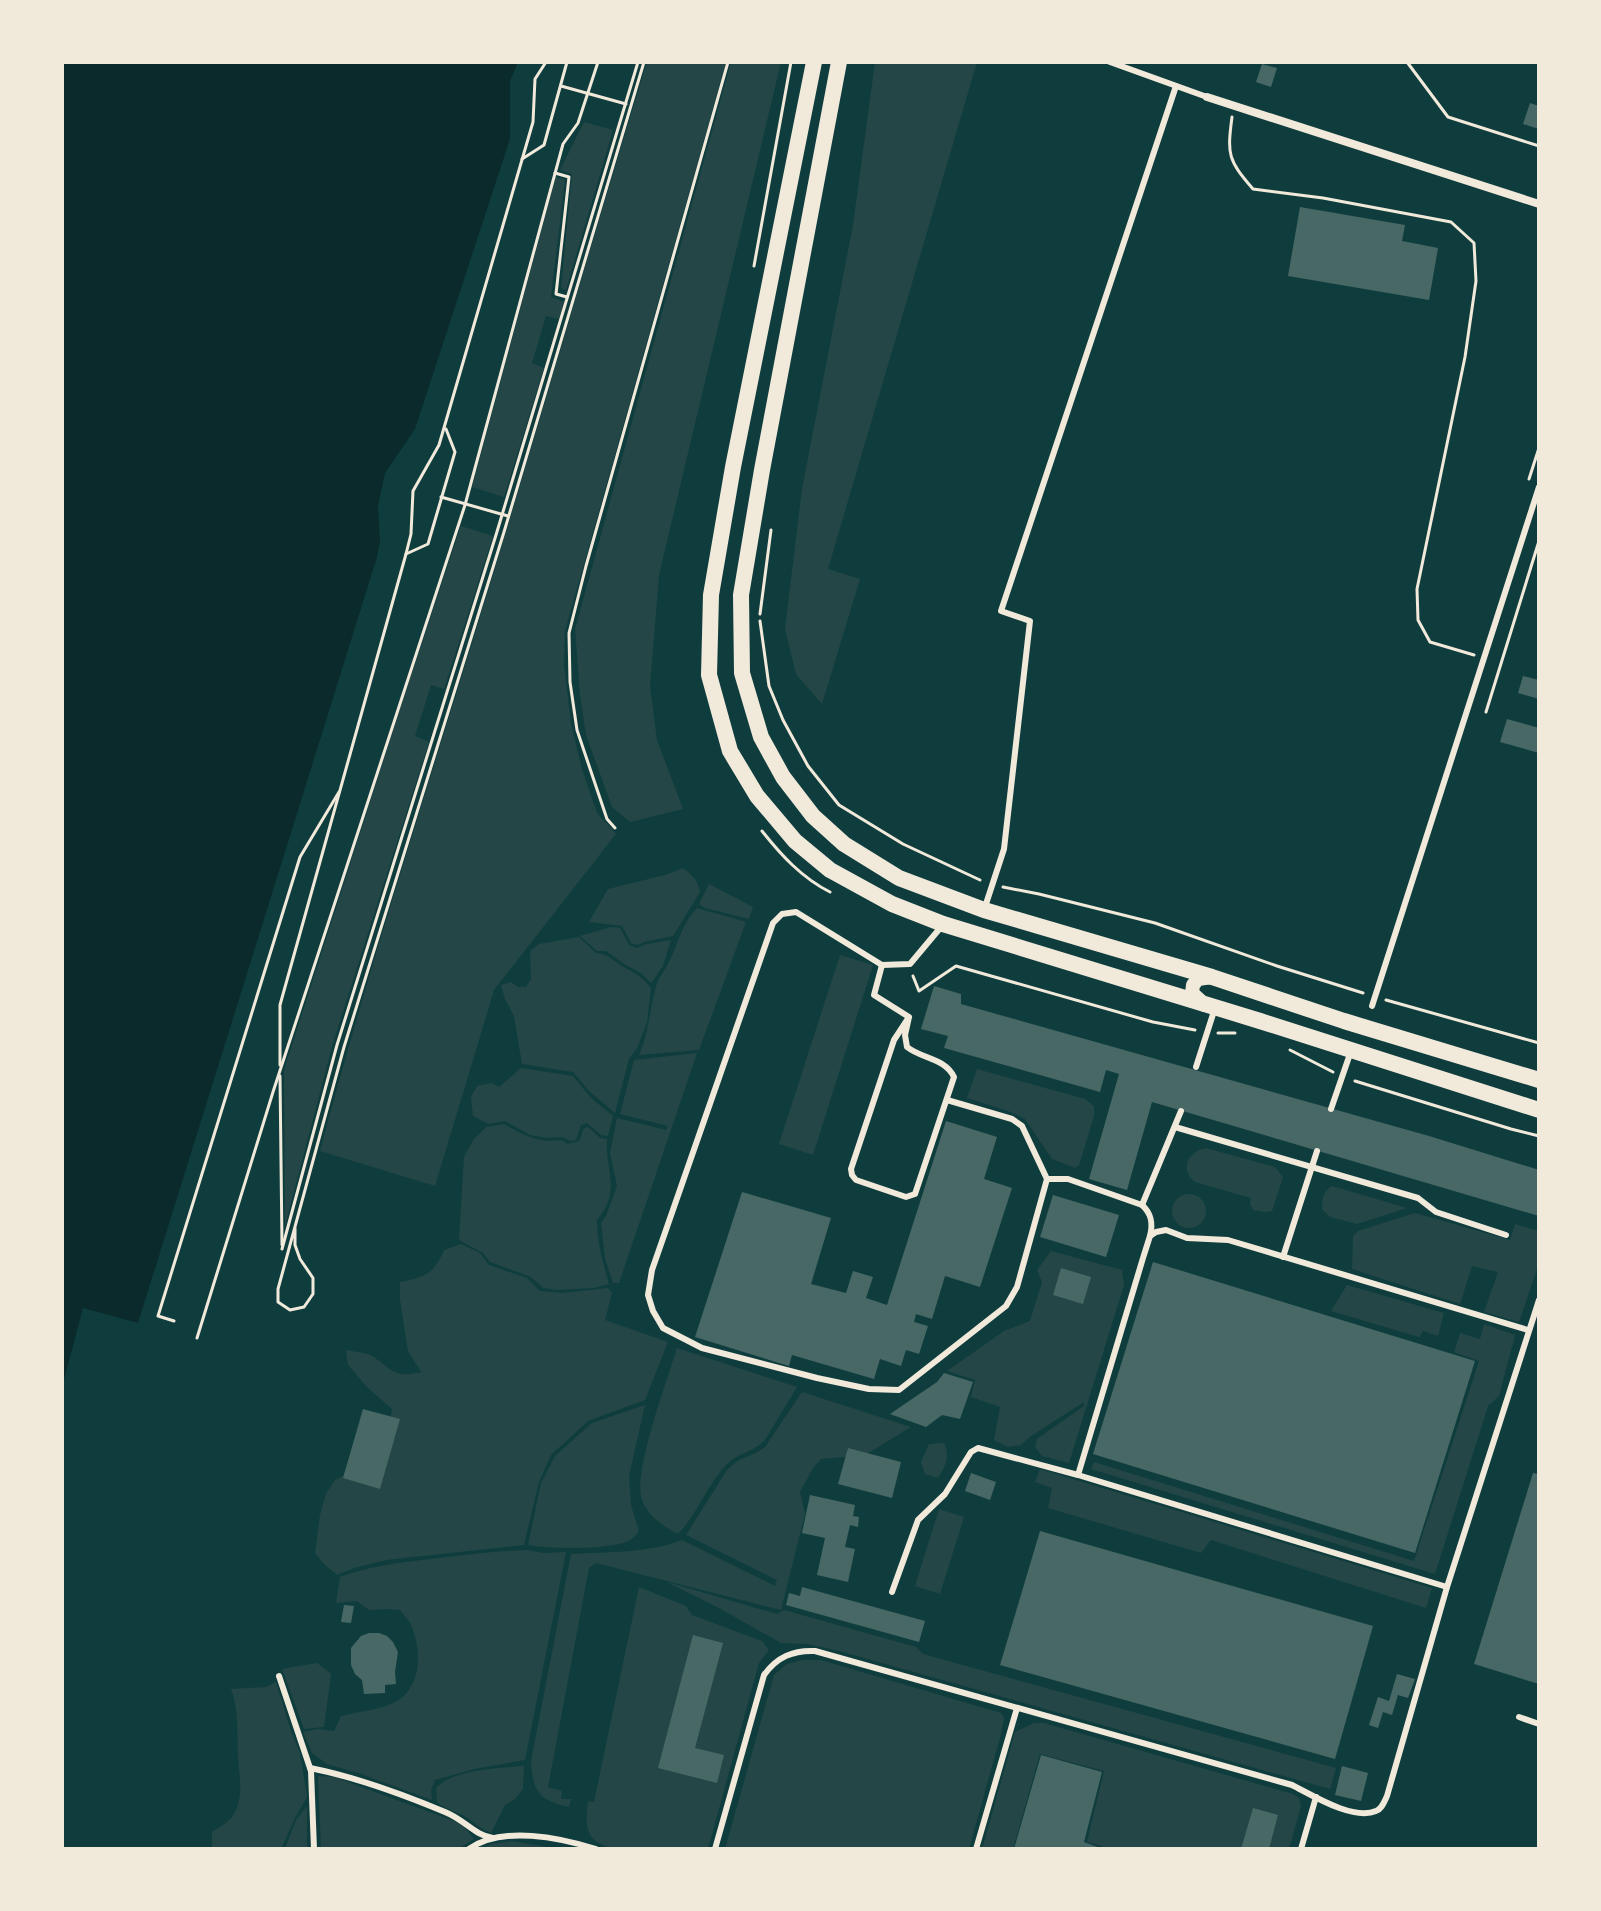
<svg xmlns="http://www.w3.org/2000/svg" width="1601" height="1911" font-family="'IBM Plex Sans',sans-serif">
<rect width="100%" height="100%" fill="#0f3d3e"/>
<g fill="#244646">
<path d="M647,62H726L565,631L564,664L571,724L582,769L597,813L616,834L494,990L435,1186L320,1151C369,966 429,784 485,601C540,421 592,241 647,62Z"/>
<path d="M731,62H781L659,575L650,686L657,740L683,809L630,822L612,807L586,735L580,695L575,629Z"/>
<path d="M875,62H977L828,569L860,579L822,704L796,674L785,629L802,489L853,225Z"/>
<path d="M584,122L613,130L566,290L561,288L572,174L560,170Z"/>
<path d="M556,177L565,180L551,297L564,302L559,319L546,316L532,363L544,368L504,497L472,487Z"/>
<path d="M461,526L493,536L444,689L431,685L415,736L429,742L333,1043L285,1226L284,1070L398,715Z"/>
<path d="M683,868C692,875 698,880 700,892L673,936L644,942L638,945L631,943L622,926L589,922L608,889L665,875Z"/>
<path d="M709,884L753,907L749,919L705,908L699,904Z"/>
<path d="M697,908L746,922L699,1050L639,1055C649,1032 649,1011 656,987C658,978 664,972 668,964C678,945 681,925 697,908Z"/>
<path d="M611,927L620,928L629,945L637,948L646,944L671,940L663,966L651,983L641,973L624,964L613,956L606,951H597L580,936Z"/>
<path d="M579,937L596,953C610,954 614,962 625,968C637,974 642,977 651,988L647,1023L637,1048L629,1059L615,1113L589,1091L573,1072L522,1064L514,1016L505,999L501,985L511,982L518,987H526L531,979L530,951L539,944Z"/>
<path d="M840,955L873,965L813,1155L779,1144Z"/>
<path d="M697,1053L619,1283H613L605,1258L601,1223L606,1216L617,1186L610,1153L617,1118L666,1130L668,1126L620,1114L634,1060Z"/>
<path d="M521,1068L573,1076L591,1098L613,1116L608,1136L601,1135L587,1123L581,1125L576,1140L570,1141L563,1137L545,1138L530,1135L505,1121L488,1124L473,1116L471,1097L477,1086L491,1083L499,1087Z"/>
<path d="M977,1069L1085,1099L1094,1106V1116L1079,1165L1075,1168L1052,1159L1025,1119L1008,1111L967,1098Z"/>
<path d="M504,1124C526,1136 537,1143 562,1140L567,1144L579,1141L584,1128L588,1127L600,1138L607,1139C605,1171 622,1191 597,1220C597,1242 603,1263 609,1284L594,1288L556,1290L543,1288L531,1277L490,1262L483,1253L459,1240L464,1157L474,1139L486,1127Z"/>
<path d="M1206,1148L1275,1167L1283,1177L1272,1211L1265,1212L1253,1210L1250,1204L1251,1198L1195,1182C1179,1170 1188,1151 1206,1148Z"/>
<path d="M1332,1186L1407,1208L1357,1224L1330,1217L1322,1209C1322,1198 1323,1192 1332,1186Z"/>
<circle cx="1189" cy="1211" r="17"/>
<path d="M1415,1213L1510,1240L1515,1224L1539,1231V1263L1519,1322L1484,1312L1498,1272L1472,1266L1460,1304L1352,1269L1353,1236L1358,1231Z"/>
<path d="M461,1244L480,1253L489,1265L527,1278L540,1291L562,1293L608,1288L612,1293L605,1320L668,1342L645,1400L588,1421L551,1455L539,1482L524,1545L386,1560L354,1568L337,1575L324,1564L315,1553L320,1515L326,1494L335,1480L356,1469L389,1432L392,1409L367,1387L348,1365L346,1350C354,1352 365,1352 372,1356C393,1369 393,1379 421,1372L408,1351L400,1300V1282C425,1277 434,1274 444,1250Z"/>
<path d="M1051,1251L1122,1270L1124,1285L1069,1463L1042,1456L1035,1447L1037,1439L1084,1406V1402L1031,1436L1021,1445L1008,1447L994,1440L1000,1407L971,1397L975,1380L947,1371L1004,1331L1030,1321L1042,1282L1037,1270Z"/>
<path d="M1347,1285L1444,1313L1438,1336L1423,1331L1419,1337L1331,1311Z"/>
<path d="M1484,1324L1515,1335L1499,1396L1488,1406L1435,1574L1091,1469L1094,1462L1414,1561L1479,1361L1454,1352L1460,1333L1480,1339Z"/>
<path d="M677,1348L797,1387L765,1440C754,1452 738,1453 727,1464C707,1485 698,1513 678,1534C664,1527 648,1516 642,1500C632,1474 668,1378 677,1348Z"/>
<path d="M802,1392L911,1427L865,1455L821,1459L813,1468L800,1492L805,1514L781,1610L596,1563L589,1568L548,1787L562,1791L561,1799H571L569,1807C538,1800 533,1792 531,1761L571,1554C606,1552 650,1553 682,1540L775,1586L777,1580L686,1535L727,1470L737,1461L756,1453L765,1447Z"/>
<path d="M645,1405L629,1476L631,1505L639,1531C636,1535 634,1538 630,1540C614,1550 546,1549 528,1545L541,1483L555,1456L592,1423Z"/>
<path d="M944,1443C950,1456 946,1466 938,1478L925,1474L921,1462L929,1444Z"/>
<path d="M1040,1469L1432,1588L1426,1608L1211,1540L1201,1553L1048,1508L1052,1488L1035,1482Z"/>
<path d="M939,1509L964,1517L940,1594L915,1586Z"/>
<path d="M527,1550L544,1553L566,1552L525,1760L474,1769L435,1780L431,1790L432,1800L358,1773L327,1764L312,1753L303,1732L318,1729L334,1731L341,1716C358,1712 383,1709 397,1701C422,1686 422,1649 411,1625C408,1619 404,1615 400,1610L388,1609L369,1610L357,1601L336,1603L340,1577C372,1565 405,1562 439,1558C469,1554 498,1551 527,1550Z"/>
<path d="M667,1582L777,1614L784,1610L916,1647L923,1654L1336,1768L1330,1789L839,1651L808,1644L781,1643L719,1608Z"/>
<path d="M639,1587L686,1606L692,1615L762,1641L769,1650L759,1663L708,1849H613C585,1840 585,1828 588,1801L594,1802Z"/>
<path d="M803,1660H821L1001,1713L1004,1718L1001,1734L969,1849H725L774,1675L787,1664Z"/>
<path d="M317,1663L331,1674L324,1727L304,1729L282,1669Z"/>
<path d="M276,1682L291,1731L300,1753L307,1797L296,1816L281,1849H212V1832C220,1827 231,1821 235,1812C244,1795 239,1775 238,1757C237,1733 239,1711 231,1689L266,1687Z"/>
<path d="M1034,1723H1044L1293,1794L1299,1798L1301,1806L1289,1849H1111L1087,1842L1104,1771L1040,1754L1013,1849H982L1015,1732Z"/>
<path d="M524,1766L523,1789L514,1800L505,1805L491,1833C481,1829 477,1825 468,1818C458,1812 446,1810 437,1802L436,1788C451,1770 500,1768 524,1766Z"/>
<path d="M318,1776L334,1777L454,1821L464,1827L474,1839L458,1849H321Z"/>
<path d="M307,1806V1849H285L296,1820Z"/>
<path d="M511,1841L553,1848V1849H480L491,1844Z"/>
</g>
<path fill="#0a2a2b" d="M62,62H518L510,81V139L415,429L385,473L378,506L380,542L377,557L138,1323L83,1308L62,1387Z"/>
<g fill="#486865">
<path d="M1262,64L1277,68L1271,87L1256,82Z"/>
<path d="M1530,103L1539,106V129L1523,124Z"/>
<path d="M1300,207L1405,225L1402,241L1438,248L1429,300L1288,276Z"/>
<path d="M1523,676L1539,680V699L1518,693Z"/>
<path d="M1507,719L1539,728V753L1500,742Z"/>
<path d="M934,986L961,994V1004L1429,1136L1539,1170V1216L1152,1102L1127,1190L1089,1179L1119,1074L1106,1070L1100,1092L944,1048L948,1036L921,1029Z"/>
<path d="M946,1121L997,1137L984,1179L1012,1188L980,1287L945,1276L932,1319L916,1314L914,1322L928,1326L919,1354L906,1350L901,1366L880,1359L874,1379L792,1355L789,1366L695,1337L742,1192L831,1218L811,1284L846,1293L853,1271L873,1277L866,1298L887,1305Z"/>
<path d="M1053,1195L1119,1215L1106,1257L1040,1237Z"/>
<path d="M1153,1262L1475,1361L1415,1553L1093,1454Z"/>
<path d="M1061,1268L1091,1277L1083,1304L1053,1295Z"/>
<path d="M944,1373L973,1382L960,1419L942,1415L926,1427L890,1414L937,1382Z"/>
<path d="M363,1409L400,1419L380,1489L343,1478Z"/>
<path d="M848,1448L901,1462L892,1498L838,1484Z"/>
<path d="M971,1473L996,1482L990,1500L965,1491Z"/>
<path d="M1533,1473L1539,1474V1684L1474,1664Z"/>
<path d="M810,1495L855,1505L853,1516L859,1517L858,1527L850,1525L845,1547L855,1549L848,1582L817,1575L825,1538L802,1533Z"/>
<path d="M1040,1531L1373,1626L1335,1759L1000,1665Z"/>
<path d="M802,1587L925,1621L919,1642L786,1605L789,1593L800,1596Z"/>
<path d="M344,1605L354,1606L351,1623L341,1622Z"/>
<path d="M369,1633H379L387,1636L393,1642L398,1652L395,1672L396,1684L385,1685V1693L364,1694L362,1680L355,1674L351,1665V1648L361,1636Z"/>
<path d="M693,1635L723,1643L695,1748L724,1755L717,1783L658,1768Z"/>
<path d="M1397,1674L1415,1679L1408,1698L1398,1695L1392,1715L1383,1712L1378,1728L1369,1725L1378,1697L1389,1701Z"/>
<path d="M1041,1755L1102,1772L1084,1842L1103,1849H1014Z"/>
<path d="M1342,1766L1368,1773L1361,1801L1335,1795Z"/>
<path d="M1253,1808L1278,1815L1269,1849H1241Z"/>
</g>
<g fill="none" stroke-linecap="round" stroke-linejoin="round">
<g stroke="#f1e9da" stroke-width="3">
<path d="M1407,62L1448,117L1539,146"/>
<path d="M561,86L626,104"/>
<path d="M1232,117C1227,155 1228,160 1253,189L1323,198L1451,222L1474,243L1476,281L1465,357L1417,589L1418,620L1430,642L1474,655"/>
<path d="M522,159L544,145L567,62"/>
<path d="M555,173L569,177L556,294L567,297"/>
<path d="M754,266L791,62"/>
<path d="M1529,479L1539,448"/>
<path d="M441,497L508,516"/>
<path d="M406,554L428,544L455,452L446,429"/>
<path d="M760,614L771,530"/>
<path d="M760,621L769,686L783,720L808,766L839,805L903,844L980,880"/>
<path d="M1486,712L1539,541"/>
<path d="M615,828L607,819L577,730L570,682L569,633L586,566L728,62"/>
<path d="M762,831C781,855 802,878 830,892"/>
<path d="M1003,887L1039,894L1155,923L1277,966L1363,993"/>
<path d="M913,976L919,991L956,966L1153,1022L1195,1030"/>
<path d="M1386,1000L1539,1043"/>
<path d="M1218,1033H1235"/>
<path d="M1290,1050L1333,1072"/>
<path d="M280,1065V1005L406,554L411,534L413,491L439,445L533,122L535,79L546,62"/>
<path d="M280,1076L282,1245"/>
<path d="M1355,1081L1511,1129L1539,1136"/>
<path d="M295,1228V1245L300,1259L313,1278V1294L304,1307L290,1310L278,1302V1289L344,1047L504,532L644,62"/>
<path d="M282,1249L337,1045L496,535L638,62"/>
<path d="M174,1321L158,1316L300,857L339,792"/>
<path d="M197,1338L273,1092L465,505L563,144L578,123L598,62"/>
</g>
<g stroke="#f1e9da" stroke-width="6">
<path d="M1110,62L1207,97"/>
<path d="M984,910L1004,849L1030,621L1001,611L1176,86"/>
<path d="M941,927L910,964L882,965L796,912L782,914L773,923L652,1270L648,1295L653,1311L663,1328L702,1348L817,1378L869,1389L899,1390L1006,1306L1017,1287L1047,1179L1022,1126L1012,1119L947,1100"/>
<path d="M882,965L874,995L909,1017L905,1035L907,1047C922,1059 945,1058 954,1077L915,1194L906,1197L856,1180L852,1175L851,1169L894,1040L909,1017"/>
<path d="M1372,1006L1539,487"/>
<path d="M1196,1067L1215,1008"/>
<path d="M1331,1109L1351,1051"/>
<path d="M1175,1127L1418,1198L1436,1212L1506,1235"/>
<path d="M1047,1179H1068L1142,1205C1152,1214 1153,1224 1150,1236"/>
<path d="M1142,1205L1181,1111"/>
<path d="M1283,1257L1317,1151"/>
<path d="M1078,1475L1143,1258L1150,1236L1156,1232L1166,1230L1187,1238L1228,1240L1528,1330"/>
<path d="M892,1592L918,1520L945,1494L971,1452L978,1448L1078,1475L1447,1587"/>
<path d="M279,1676L311,1771L314,1849"/>
<path d="M1519,1717L1539,1724"/>
<path d="M310,1768C356,1777 402,1794 445,1812C465,1820 474,1835 493,1838"/>
<path d="M469,1849C502,1825 561,1838 596,1849"/>
<path d="M715,1849L764,1675C777,1657 793,1650 815,1651L1292,1785C1312,1795 1353,1821 1376,1811C1382,1809 1384,1802 1387,1796L1447,1587L1539,1300"/>
<path d="M976,1849L1017,1708"/>
<path d="M1301,1849L1316,1797"/>
</g>
<path stroke="#f1e9da" stroke-width="8" d="M1207,97L1539,204"/>
<path stroke="#f1e9da" stroke-width="14" d="M1205,1005L1192,993L1193,985L1198,979L1212,977"/>
<g stroke="#f1e9da" stroke-width="16">
<path d="M814,62L733,467L711,595L709,675L730,751L757,796L795,841L830,870L892,904L943,924L1260,1021L1539,1110"/>
<path d="M839,62L762,470L741,595L742,673L761,737L783,777L813,816L844,844L899,878L984,910L1212,977L1344,1021L1539,1080"/>
</g>
</g>
<rect width="1601" height="1911" fill="none" stroke="#f1e9da" stroke-width="128"/>
</svg>
